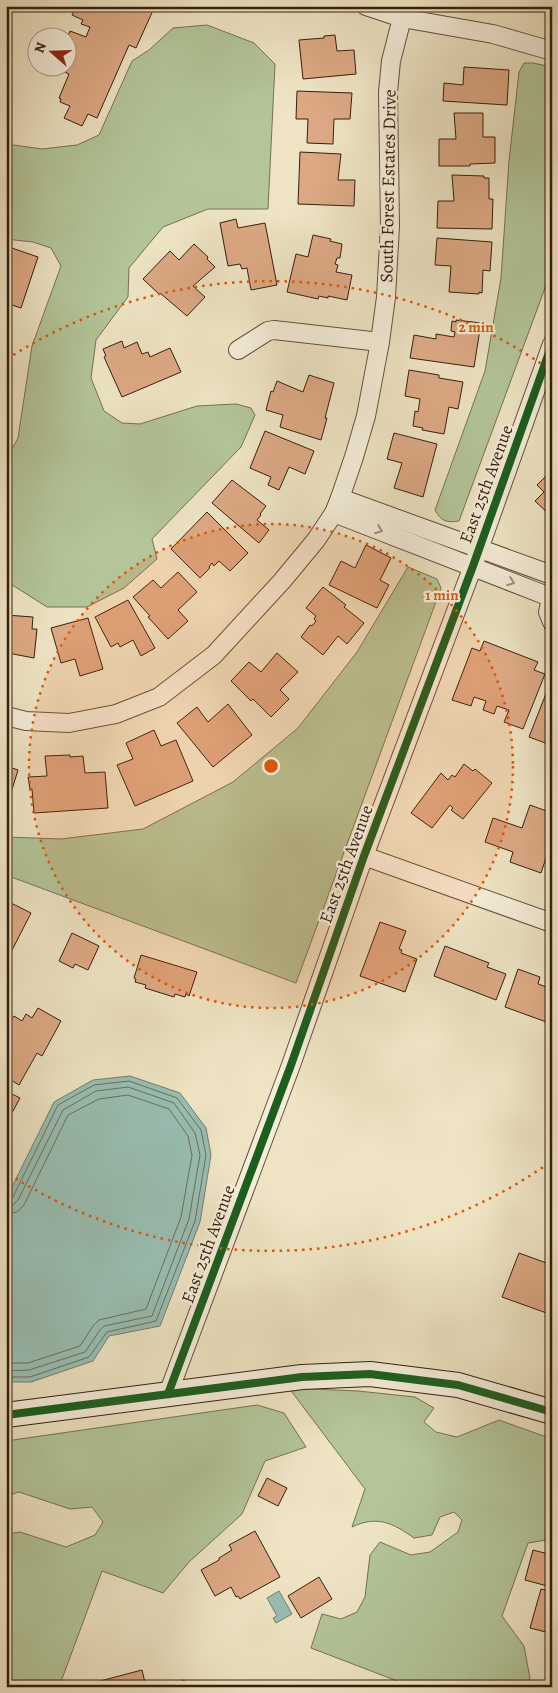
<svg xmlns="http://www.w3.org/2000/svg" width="558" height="1693" font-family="Alegreya,serif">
<rect width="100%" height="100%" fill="#eee4c4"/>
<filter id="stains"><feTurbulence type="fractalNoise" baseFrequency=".004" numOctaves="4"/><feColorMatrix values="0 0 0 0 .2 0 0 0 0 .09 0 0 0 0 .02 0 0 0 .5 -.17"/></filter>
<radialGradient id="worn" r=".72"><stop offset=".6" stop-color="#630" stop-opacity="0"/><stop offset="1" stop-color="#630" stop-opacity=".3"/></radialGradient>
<g fill="#b3c599" stroke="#747252">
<path d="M207,25L254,43L275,64L268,209H208L163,227L129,268L128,297L96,340L91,378L104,411L122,423L140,424L197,406L236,404L251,408L255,415L241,447L152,539L157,559L124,588L87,607H47L6,581V460L18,438L32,346L61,266L51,248L33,242L6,239V144L42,149L77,145L99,135L132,61L149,50L173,28Z"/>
<path d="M524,63H533L552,67V269L459,521C446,523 441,521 435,510L485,371L501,278L509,161L519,72Z"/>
<path d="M408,567L437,579L441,588L296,983L6,875V837L61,839L143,829L233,782L298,728L357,652Z"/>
<path d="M289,1388L358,1391L415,1397L434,1408L424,1422L436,1432L457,1437L499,1420L552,1439V1539L528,1543L502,1616L524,1646L530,1678L527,1687H413L311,1648L322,1614L341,1619L357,1612L365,1597L370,1555L380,1542L411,1555L430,1552L458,1532L462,1520L454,1512L440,1517L432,1535L414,1538C393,1523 377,1515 352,1527L365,1489Z"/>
<path d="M257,1405L284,1413L306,1447L265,1461L242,1514L189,1562L163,1593L102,1571L59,1687H6V1534L20,1532L66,1547L95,1535L103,1522L92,1507L70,1509L19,1492L6,1496V1441Z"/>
</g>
<g fill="#99bfb3" stroke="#717f70">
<path d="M130,1076L180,1093L206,1128L211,1155L200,1222L160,1326L109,1336L93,1361L31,1382H6V1199L54,1102L93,1080Z"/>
<path d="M279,1591L292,1614L276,1623L273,1618L277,1616L267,1598Z"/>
</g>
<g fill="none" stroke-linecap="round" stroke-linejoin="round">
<g stroke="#686f60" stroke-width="1">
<path d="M6,1200L10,1199L13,1197L58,1105L94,1085L129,1081L177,1098L201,1130L206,1155L195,1221L156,1321L107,1332L89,1357L30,1377H6"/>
<path d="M6,1206L13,1205L18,1200L63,1110L96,1091L128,1087L174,1103L195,1133L200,1155L189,1219L152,1316L104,1326L100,1330L85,1352L29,1370L6,1371"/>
<path d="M6,1214L17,1212L24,1205L68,1115L99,1099L128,1095L169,1109L188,1136L192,1155L181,1217L146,1309L99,1320L93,1326L80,1346L28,1363H6"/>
</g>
</g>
<g fill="#dca984" stroke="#361f0c">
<path d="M76,6H155L136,48L129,45L97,118L88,114L82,126L64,118L70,106L60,102L61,99L59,98L69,74L55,68H68L67,38L70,31L86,37L90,27L81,24L83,20L72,15Z"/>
<path d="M335,35L337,51L354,50L356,74L303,79L299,40L324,38V36Z"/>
<path d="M464,67L509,70L507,105L443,101L444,83L463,85Z"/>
<path d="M297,91L352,93L350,119H334L333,144L307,143L308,119H296Z"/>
<path d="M454,113H483V137H495V163L470,164V166H439V139H456Z"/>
<path d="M300,152L341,154L338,180H355L354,206L298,204Z"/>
<path d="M452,175L484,176V178H489V199H493L492,229L437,228L438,201H454Z"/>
<path d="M236,219L238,228L265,223L277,285L251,290L247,268L242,269L240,264L228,266L220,223Z"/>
<path d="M313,235L331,239L330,241L342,244L340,258H337L335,264L338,265L336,272L352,275L347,300L328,296V298L319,296L318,299L287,292L296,254L308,257Z"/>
<path d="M437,238L492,242L490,271L483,270L482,293L479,292V294L449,292L451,266L435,265Z"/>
<path d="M194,244L208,257L207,259L215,267L193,286L205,297L187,316L160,293L159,294L143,279L170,251L179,260Z"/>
<path d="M6,246L38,257L21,308L6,303Z"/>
<path d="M456,320L481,323L474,367L410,358L414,335L436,339V334L454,337L455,332L451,331L452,321L456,322Z"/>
<path d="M6,328L12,330L6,347Z"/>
<path d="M122,341L124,348L137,342L142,354L148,352L150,357L170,348L181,372L122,397L104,357L106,356L103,349Z"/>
<path d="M6,348L12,350L6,367Z"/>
<path d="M409,370L439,375V378L463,382L458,409L449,407L444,434L422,430L423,428L413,426L415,411L418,412L420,399L405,396Z"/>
<path d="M309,375L334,383L325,418H327L321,440L280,427L283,415L266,410L271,391L273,392L277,381L303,392Z"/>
<path d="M265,431L314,451L305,474L289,467L279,490L268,485L271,477L250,468Z"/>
<path d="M394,433L437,444L423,497L394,488L402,463L387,459Z"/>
<path d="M552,470V517L535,501L544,492L537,485Z"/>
<path d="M232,480L266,506L260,514L261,515L257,520L269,530L259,543L212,503Z"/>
<path d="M207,512L248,553L230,571L219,561L214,566L212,563L209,567L210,568L200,578L171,549Z"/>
<path d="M366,545L391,558L380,580L389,585L377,608L329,585L341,561L355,568Z"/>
<path d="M178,572L197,592L178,610L188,621L168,639L148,617L150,616L133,597L153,580L161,588Z"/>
<path d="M323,587L346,605L344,607L364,623L347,644L338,636L323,655L301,637L310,625L312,626L316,621L314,619L316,616L306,608Z"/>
<path d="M128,600L155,648L141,656L133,640L120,647L118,643L111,647L95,617Z"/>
<path d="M6,615L33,617L32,629H37L34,658L8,653L7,669Z"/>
<path d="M88,618L103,669L80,676L75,659L61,663L51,628Z"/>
<path d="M484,641L538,662L534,670L545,674L523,729L504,722L509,710L497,706L494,714L483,710L486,701L474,697L471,706L452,700L472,648L480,651Z"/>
<path d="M277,653L298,672L280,690L289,699L271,717L253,699L251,701L231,681L249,662L261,672Z"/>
<path d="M549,686L552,688V736L548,744L529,737Z"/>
<path d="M228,704L252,735L213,767L177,723L197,707L208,722Z"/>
<path d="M154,730L161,746L176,740L193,781L135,806L117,765L133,759L126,743Z"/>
<path d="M70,755V757L83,756L85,773L105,772L108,808L34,813L32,789H30L28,777L47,776L45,756Z"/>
<path d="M464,764L473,771L475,769L492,783L463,819L451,810L453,808L450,805L432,828L411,813L441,773L448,780L452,775L455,777Z"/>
<path d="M6,766L18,770L6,809Z"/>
<path d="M530,805L552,813V840L541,873L510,862L513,852L485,842L493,818L522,828Z"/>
<path d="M9,902L31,913L6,962V904H8Z"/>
<path d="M380,922L406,931L399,949L402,950L401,953L417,959L405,992L360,976Z"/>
<path d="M72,933L99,946L88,970L75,964L73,968L59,961Z"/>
<path d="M445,946L489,963L487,967L506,974L496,1000L434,976Z"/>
<path d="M141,955L197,972L189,996L186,994L185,997L175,994L174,997L145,988L146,985L135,982L136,979L134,978Z"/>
<path d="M518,969L540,977L538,984L552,989V1024L505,1007Z"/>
<path d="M38,1008L61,1021L42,1056L37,1053L19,1085L6,1077V1030L14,1016L22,1021L26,1014L32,1018Z"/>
<path d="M6,1091L20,1098L6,1124Z"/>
<path d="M519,1253L552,1265V1315L502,1297Z"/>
<path d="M267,1478L287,1488L278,1506L258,1496Z"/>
<path d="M255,1531L280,1577L240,1599L238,1596L236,1597L231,1587L215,1596L201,1570L219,1560V1558L232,1550L229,1545Z"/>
<path d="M533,1550L552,1555V1625L550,1633L530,1628L541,1589L549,1591L551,1587L525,1580Z"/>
<path d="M319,1577L332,1599L301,1618L288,1596Z"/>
<path d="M142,1670L146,1687H102L100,1681Z"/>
<path d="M182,1680L205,1687H180Z"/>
</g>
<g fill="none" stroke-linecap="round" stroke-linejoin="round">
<g stroke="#64503a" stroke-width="20">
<g id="minor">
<path d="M402,18L493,34L552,51"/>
<path d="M238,350L268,331L274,330L380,342"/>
<path d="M340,498L552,575"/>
<path d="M334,513L550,597"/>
<path d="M552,594L548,612L552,622"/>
<path d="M6,716L26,721L69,723L116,714L159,697L214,655L282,581L316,540L334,513L340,498L354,457L366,416L380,342L386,297L390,226L388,92L391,61L402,18L366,6"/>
<path d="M364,856L552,923"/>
<path d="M168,1394L291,1065L364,856L473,566L552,344"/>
</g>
</g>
<g stroke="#361f0c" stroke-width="26">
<path id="secondary" d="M6,1415L302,1377L370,1374L458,1385L552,1412"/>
</g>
<use href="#minor" stroke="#f4edd9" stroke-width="18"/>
<use href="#secondary" stroke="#f4edd9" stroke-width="24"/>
<g stroke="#f4edd9" stroke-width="11">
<g id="cycleway">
<path d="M168,1394L291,1065L364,856L473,566L552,344"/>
<path d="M6,1415L302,1377L370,1374L458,1385L552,1412"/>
</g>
</g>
<use href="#cycleway" stroke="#1b5e20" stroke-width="8"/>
</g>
<defs><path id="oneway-chevron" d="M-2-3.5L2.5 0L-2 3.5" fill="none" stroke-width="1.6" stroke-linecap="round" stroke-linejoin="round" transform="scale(1.25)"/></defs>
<g stroke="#9e907d">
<use href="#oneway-chevron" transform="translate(379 530) rotate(21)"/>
<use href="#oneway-chevron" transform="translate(511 582) rotate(20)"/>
</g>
<circle cx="271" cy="766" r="242" fill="#df560c" fill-opacity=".12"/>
<g fill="none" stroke="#df560c" stroke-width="2.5" stroke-dasharray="2.5 5">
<circle cx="271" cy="766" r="242"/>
<path d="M549 1163A485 485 0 0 1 7 1173M7 359A485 485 0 0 1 549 369"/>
</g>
<g text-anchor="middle" stroke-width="4.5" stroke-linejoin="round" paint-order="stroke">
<g font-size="18" fill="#361f0c" stroke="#f4edd9">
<text transform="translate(388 186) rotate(-89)" y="6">South Forest Estates Drive</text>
<text transform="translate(486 484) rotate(-70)" y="6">East 25th Avenue</text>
<text transform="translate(346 864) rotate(-70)" y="6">East 25th Avenue</text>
<text transform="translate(208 1244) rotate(-70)" y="6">East 25th Avenue</text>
</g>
</g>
<circle cx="271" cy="766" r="8" fill="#df560c" stroke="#f4edd9" stroke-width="2.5"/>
<g font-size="15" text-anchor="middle" font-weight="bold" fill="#df560c" stroke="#f4edd9" stroke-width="4.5" stroke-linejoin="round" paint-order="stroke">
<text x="476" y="332">2 min</text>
<text x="442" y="600">1 min</text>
</g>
<rect width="558" height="1693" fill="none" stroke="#eee4c4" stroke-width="25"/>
<rect x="8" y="8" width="543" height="1678" fill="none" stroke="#361f0c" stroke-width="2.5"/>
<rect x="12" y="12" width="533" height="1668" fill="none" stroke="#361f0c"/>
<g transform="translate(52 52) rotate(290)"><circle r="24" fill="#f4edd9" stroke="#a89b87"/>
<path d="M0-4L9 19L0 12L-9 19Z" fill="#8f2418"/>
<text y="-8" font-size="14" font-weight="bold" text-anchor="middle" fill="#361f0c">N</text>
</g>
<rect width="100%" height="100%" filter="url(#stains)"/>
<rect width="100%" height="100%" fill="url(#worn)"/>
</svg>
